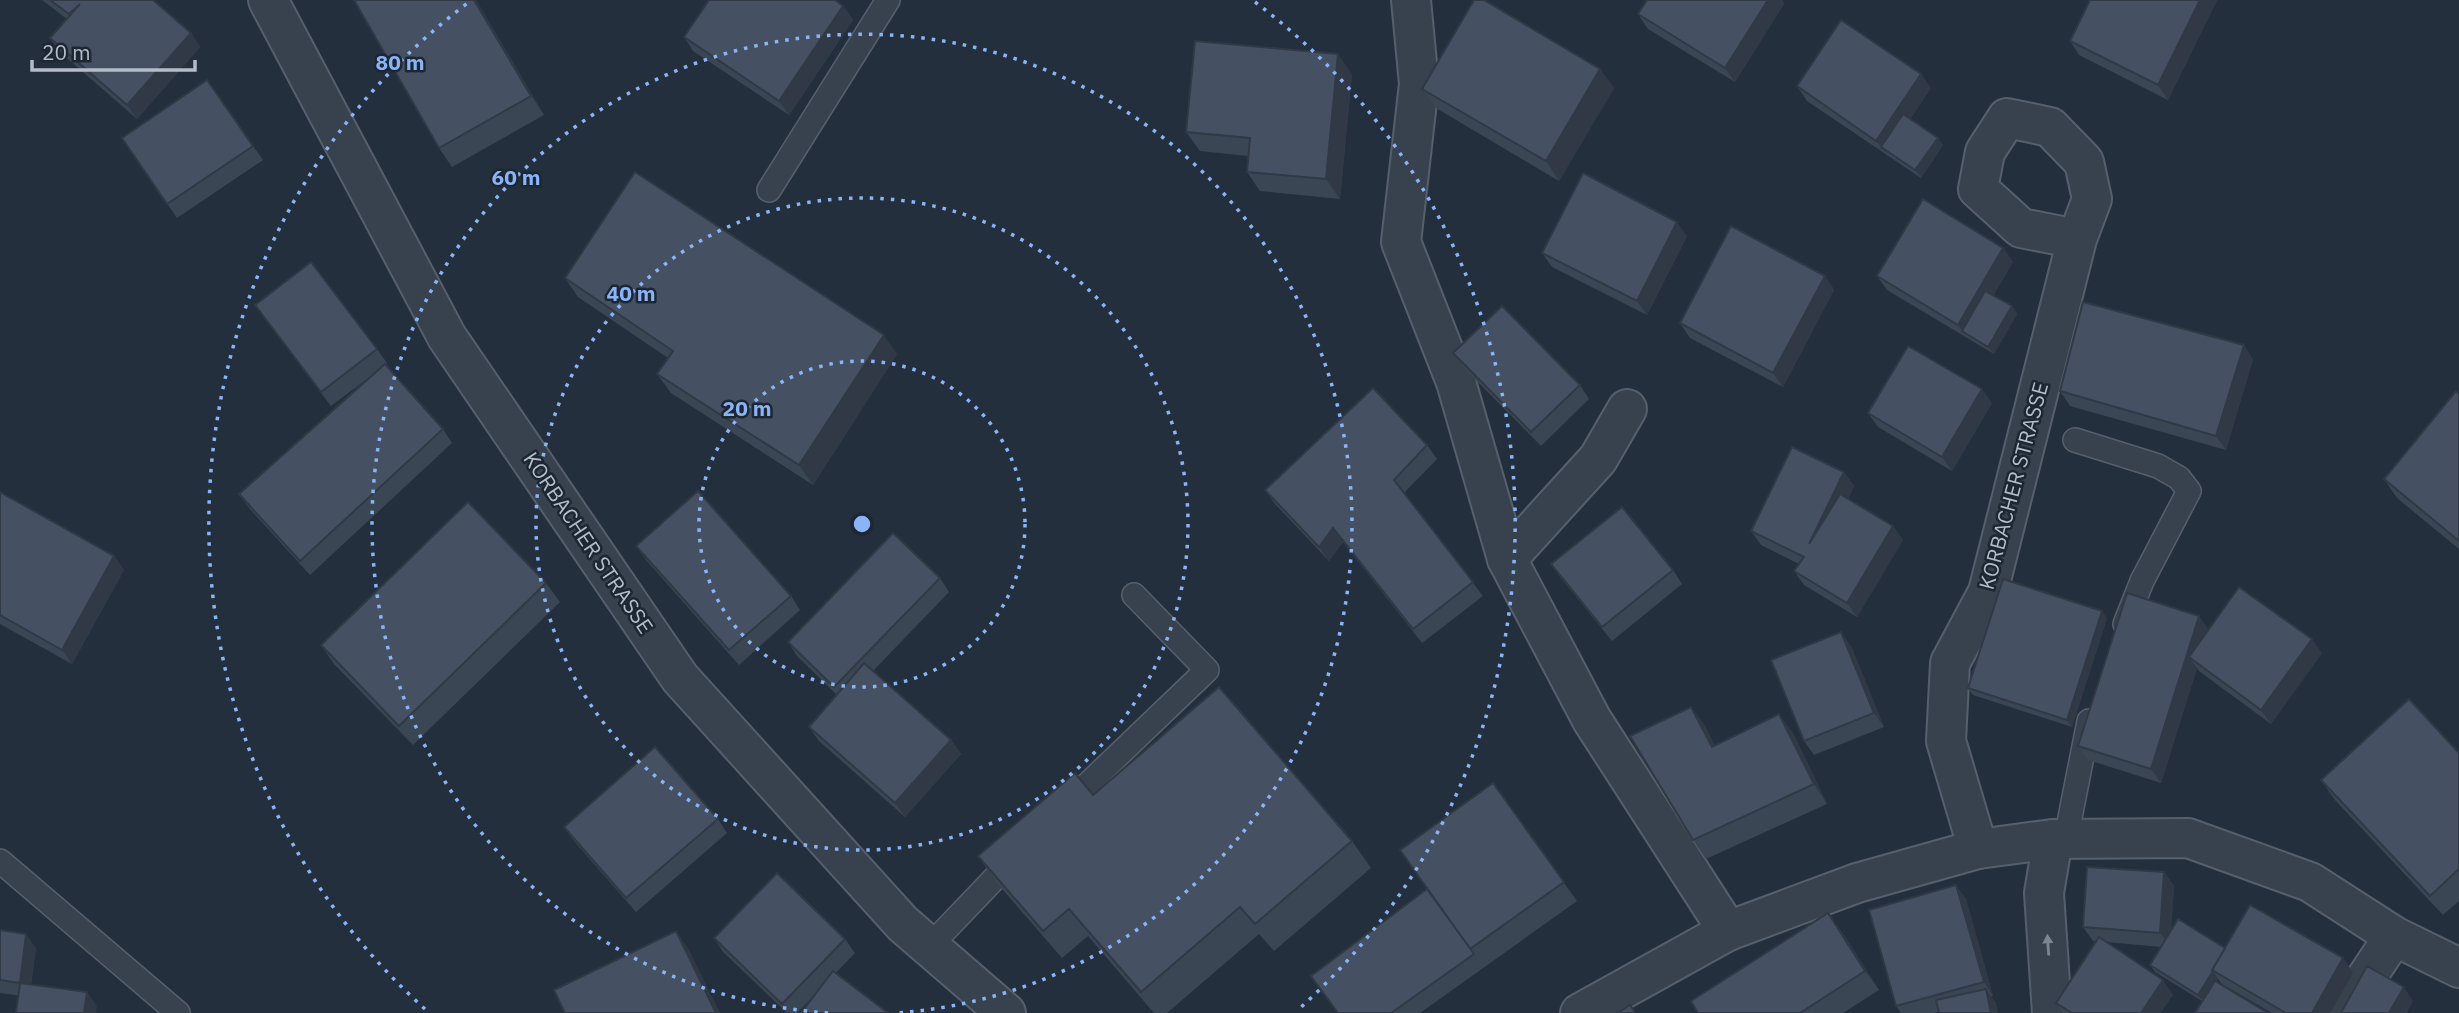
<svg xmlns="http://www.w3.org/2000/svg" width="2459" height="1013" font-family="'IBM Plex Sans',sans-serif">
<rect width="100%" height="100%" fill="#242f3e"/>
<g fill="none" stroke-linecap="round" stroke-linejoin="round">
<g stroke="#565f6c" stroke-width="26">
<g id="service">
<path d="M769,190L888,0"/>
<path d="M2075,440L2158,466L2179,478L2189,491L2142,581L2125,624"/>
<path d="M1065,806L1207,670L1134,595"/>
<path d="M2066,838L2089,721"/>
<path d="M0,861L178,1013"/>
<path d="M929,947L1014,858"/>
</g>
</g>
<g stroke="#565f6c" stroke-width="42">
<g id="minor">
<path d="M1411,0L1419,84L1401,242L1456,382L1507,559L1592,720L1728,931"/>
<path d="M1507,559L1598,459L1627,409"/>
<path d="M1978,849L1946,741L1950,663L1988,592L2077,239L2092,199L2084,162L2050,127L2007,118L1985,152L1978,189L2021,228L2077,239"/>
<path d="M2052,1013L2044,893L2053,839"/>
<path d="M2343,1013L2394,936"/>
</g>
</g>
<g stroke="#565f6c" stroke-width="42">
<g id="tertiary">
<path d="M268,0L447,337L680,678L903,924L1006,1013"/>
<path d="M1580,1013L1728,931L1857,883L1978,849L2053,839L2188,838L2310,882L2394,936L2459,968"/>
</g>
</g>
<use href="#service" stroke="#38414e" stroke-width="23"/>
<use href="#minor" stroke="#38414e" stroke-width="38"/>
<use href="#tertiary" stroke="#38414e" stroke-width="38"/>
</g>
<g fill="#3b4654">
<path d="M42,0H153L191,33L200,47L137,119L60,52L50,38L67,19Z"/>
<path d="M354,0H476L544,115L452,167L439,148Z"/>
<path d="M1647,0H1782L1784,4L1735,82L1648,29L1638,14Z"/>
<path d="M2217,0L2168,100L2079,55L2070,41Z"/>
<path d="M843,6L853,20L789,115L693,51L684,37Z"/>
<path d="M1600,69L1614,88L1559,181L1436,108L1422,89Z"/>
<path d="M1352,74L1340,199L1260,191L1247,172L1248,156L1200,151L1186,132Z"/>
<path d="M207,80L263,160L177,218L122,138Z"/>
<path d="M1797,86L1931,88L1910,119L1943,145L1921,178L1807,101Z"/>
<path d="M1687,236L1647,315L1552,267L1542,253Z"/>
<path d="M2003,248L2013,262L1993,296L2012,306L2017,314L1994,354L1887,290L1877,276Z"/>
<path d="M1825,276L1834,290L1783,387L1690,338L1680,323Z"/>
<path d="M565,278L897,354L813,485L671,393L657,374L668,358L578,297Z"/>
<path d="M255,305L377,349L387,363L386,365L443,429L452,443L310,575L249,508L239,494L375,373L331,406Z"/>
<path d="M1453,353L1580,385L1589,399L1541,446L1463,367Z"/>
<path d="M2253,359L2226,450L2070,406L2060,391Z"/>
<path d="M2459,394V549L2397,498L2384,479Z"/>
<path d="M1992,403L1952,471L1878,427L1868,413Z"/>
<path d="M1427,445L1437,459L1404,493L1483,596L1422,643L1343,542L1329,561L1275,504L1265,490Z"/>
<path d="M1844,472L1854,486L1848,499L1893,526L1903,540L1857,617L1804,585L1794,571L1799,564L1761,545L1751,531Z"/>
<path d="M0,492L114,556L124,570L72,664L0,624Z"/>
<path d="M636,546L791,596L800,610L739,665L646,560Z"/>
<path d="M1551,564L1673,570L1682,584L1612,641L1561,578Z"/>
<path d="M940,578L949,592L873,671L951,740L961,754L905,817L819,741L809,727L837,695L797,656L788,642Z"/>
<path d="M546,583L560,602L413,745L334,664L321,645Z"/>
<path d="M2107,618L2072,727L1973,695L1968,688Z"/>
<path d="M2209,630L2322,653L2271,724L2199,671L2197,668L2161,783L2088,760L2078,746Z"/>
<path d="M1851,646L1884,727L1814,755L1804,741Z"/>
<path d="M1691,707L1705,726L1714,745L1793,733L1827,804L1706,859L1693,840Z"/>
<path d="M2459,753V901L2443,915L2335,800L2321,780Z"/>
<path d="M1493,783L1577,901L1420,1013H1337L1427,889Z"/>
<path d="M1093,795L1352,841L1371,868L1274,951L1259,934L1167,1013H1154L1088,936L1062,958L997,883L978,856Z"/>
<path d="M718,819L727,833L636,912L574,841L564,827Z"/>
<path d="M2164,872L2174,886L2171,930L2225,948L2343,958L2353,973L2330,1013H2272L2222,984L2218,979L2202,1001L2155,972L2150,965L2161,947L2106,942L2173,995L2160,1013H2063L2056,1003L2096,942L2093,941L2083,927Z"/>
<path d="M1966,899L1993,996L1991,997L1996,1003L1933,1013H1901L1896,1006Z"/>
<path d="M0,930L36,948L31,985L97,1006L0,993Z"/>
<path d="M1842,932L1879,990L1843,1013H1698Z"/>
<path d="M714,938L845,939L855,953L797,1013H787L723,952Z"/>
</g>
<g fill="#303945">
<path d="M474,0H476L544,115L531,96Z"/>
<path d="M1768,0H1782L1784,4L1735,82L1725,68Z"/>
<path d="M2200,0H2217L2168,100L2158,85Z"/>
<path d="M843,6L853,20L789,115L779,101Z"/>
<path d="M191,33L200,47L137,119L127,105Z"/>
<path d="M1338,54L1352,74L1340,199L1326,179Z"/>
<path d="M1600,69L1614,88L1559,181L1546,161Z"/>
<path d="M1921,74L1931,88L1888,152L1881,147L1876,141Z"/>
<path d="M1938,138L1943,145L1921,178L1915,170Z"/>
<path d="M1677,222L1687,236L1647,315L1637,301Z"/>
<path d="M2003,248L2013,262L1969,336L1962,331L1958,325Z"/>
<path d="M1825,276L1834,290L1783,387L1773,373Z"/>
<path d="M2012,306L2017,314L1994,354L1988,347Z"/>
<path d="M884,335L897,354L813,485L799,465Z"/>
<path d="M2244,345L2253,359L2226,450L2216,436Z"/>
<path d="M1982,389L1992,403L1952,471L1942,457Z"/>
<path d="M1844,472L1854,486L1819,559L1809,544Z"/>
<path d="M1893,526L1903,540L1857,617L1847,603Z"/>
<path d="M1333,528L1343,542L1329,561L1319,547Z"/>
<path d="M114,556L124,570L72,664L62,650Z"/>
<path d="M2102,611L2107,618L2072,727L2067,720Z"/>
<path d="M2199,616L2209,630L2189,657L2197,668L2161,783L2151,769Z"/>
<path d="M1841,632L1851,646L1884,727L1874,713Z"/>
<path d="M2312,639L2322,653L2271,724L2261,710Z"/>
<path d="M1691,707L1705,726L1725,766L1712,747Z"/>
<path d="M1779,714L1793,733L1827,804L1814,784Z"/>
<path d="M951,740L961,754L905,817L895,803Z"/>
<path d="M2164,872L2174,886L2170,947L2160,933Z"/>
<path d="M1956,885L1966,899L1993,996L1984,982Z"/>
<path d="M1828,913L1842,932L1879,990L1865,971Z"/>
<path d="M676,931L689,950L720,1013H716Z"/>
<path d="M26,934L36,948L29,997L20,983Z"/>
<path d="M2343,958L2353,973L2330,1013H2312Z"/>
<path d="M2213,971L2218,979L2204,1002L2198,995Z"/>
<path d="M2163,980L2173,995L2160,1013H2141Z"/>
<path d="M2404,987L2413,1001L2407,1013H2389Z"/>
<path d="M1986,989L1996,1003L1998,1013H1991Z"/>
<path d="M87,992L97,1006L96,1013H84Z"/>
</g>
<g fill="#455162" stroke="#303945" stroke-width="2">
<path d="M50,0H153L191,33L127,105L50,38L80,4L69,14Z"/>
<path d="M354,0H474L531,96L439,148Z"/>
<path d="M709,0H835L843,6L779,101L684,37Z"/>
<path d="M1474,0H1484L1600,69L1546,161L1422,89Z"/>
<path d="M1647,0H1768L1725,68L1638,14Z"/>
<path d="M2090,0H2200L2158,85L2070,41Z"/>
<path d="M1841,20L1921,74L1876,141L1797,86Z"/>
<path d="M1195,41L1338,54L1326,179L1247,172L1250,138L1186,132Z"/>
<path d="M207,80L253,146L167,204L122,138Z"/>
<path d="M1903,114L1938,138L1915,170L1881,147Z"/>
<path d="M635,172L884,335L799,465L657,374L673,351L565,278Z"/>
<path d="M1583,173L1677,222L1637,301L1542,253Z"/>
<path d="M1923,199L2003,248L1958,325L1877,276Z"/>
<path d="M1731,226L1825,276L1773,373L1680,323Z"/>
<path d="M311,262L377,349L321,392L255,305Z"/>
<path d="M1985,291L2012,306L1988,347L1962,331Z"/>
<path d="M2083,302L2244,345L2216,436L2060,391Z"/>
<path d="M1502,306L1580,385L1531,432L1453,353Z"/>
<path d="M1908,346L1982,389L1942,457L1868,413Z"/>
<path d="M385,364L443,429L300,561L239,494Z"/>
<path d="M1373,388L1427,445L1394,480L1473,582L1413,629L1333,528L1319,547L1265,490Z"/>
<path d="M2456,391L2459,394V541L2384,479Z"/>
<path d="M1792,447L1844,472L1809,544L1840,494L1893,526L1847,603L1794,571L1804,557L1751,531Z"/>
<path d="M698,491L791,596L729,650L636,546Z"/>
<path d="M0,492L114,556L62,650L0,615Z"/>
<path d="M468,502L546,583L399,726L321,645Z"/>
<path d="M1622,507L1673,570L1602,627L1551,564Z"/>
<path d="M893,533L940,578L834,687L788,642Z"/>
<path d="M2003,579L2102,611L2067,720L1968,688Z"/>
<path d="M2239,587L2312,639L2261,710L2189,657Z"/>
<path d="M2127,593L2199,616L2151,769L2078,746Z"/>
<path d="M1841,632L1874,713L1804,741L1771,660Z"/>
<path d="M864,663L951,740L895,803L809,727Z"/>
<path d="M1219,687L1352,841L1255,924L1240,907L1141,992L1069,909L1043,931L978,856L1075,773L1093,795Z"/>
<path d="M2409,699L2459,753V869L2430,896L2321,780Z"/>
<path d="M1691,707L1712,747L1779,714L1814,784L1693,840L1630,736Z"/>
<path d="M655,747L718,819L626,898L564,827Z"/>
<path d="M1493,783L1564,882L1470,949L1400,850Z"/>
<path d="M2087,867L2164,872L2160,933L2083,927Z"/>
<path d="M777,873L845,939L782,1004L714,938Z"/>
<path d="M1956,885L1984,982L1896,1006L1869,910Z"/>
<path d="M1427,889L1474,954L1391,1013H1338L1311,976Z"/>
<path d="M2250,905L2343,958L2312,1013H2286L2212,970Z"/>
<path d="M1828,913L1865,971L1800,1013H1698L1691,1001Z"/>
<path d="M2178,919L2225,948L2212,970L2213,971L2198,995L2150,965Z"/>
<path d="M0,930L26,934L20,983L0,980Z"/>
<path d="M676,931L716,1013H565L554,990Z"/>
<path d="M2099,937L2163,980L2141,1013H2072L2056,1003Z"/>
<path d="M2367,966L2404,987L2389,1013H2341Z"/>
<path d="M833,971L888,1013H801Z"/>
<path d="M2215,981L2268,1013H2195Z"/>
<path d="M20,983L87,992L84,1013H16Z"/>
<path d="M1986,989L1991,1013H1939L1936,1000Z"/>
<path d="M1630,1005L1635,1013H1618Z"/>
</g>
<defs><path id="oneway-solid" d="M-6-.8H1V-3.2L6.5 0L1 3.2V.8H-6Z" transform="scale(1.75)"/></defs>
<use fill="#7c8592" href="#oneway-solid" transform="translate(2048 945) rotate(-94)"/>
<g fill="none" stroke="#8ab4f8" stroke-width="3.5" stroke-dasharray="3.5 7">
<circle cx="862" cy="524" r="163"/>
<circle cx="862" cy="524" r="326"/>
<path d="M828 1013A490 490 0 1 1 896 1013"/>
<path d="M425 1009A653 653 0 0 1 469 2M1255 2A653 653 0 0 1 1299 1009"/>
</g>
<g text-anchor="middle" stroke-width="5" stroke-linejoin="round" paint-order="stroke">
<g font-size="21" fill="#b4bcc9" stroke="#1d2633">
<text transform="translate(2014 486) rotate(-75)" y="7">KORBACHER STRASSE</text>
<text transform="translate(588 543) rotate(56)" y="7">KORBACHER STRASSE</text>
</g>
</g>
<circle cx="862" cy="524" r="10" fill="#8ab4f8" stroke="#1d2633" stroke-width="3.5"/>
<g font-size="21" text-anchor="middle" font-weight="bold" fill="#8ab4f8" stroke="#1d2633" stroke-width="5" stroke-linejoin="round" paint-order="stroke">
<text x="400" y="70">80 m</text>
<text x="516" y="185">60 m</text>
<text x="631" y="301">40 m</text>
<text x="747" y="416">20 m</text>
</g>
<path d="M32 60v10h163v-10" fill="none" stroke="#b4bcc9" stroke-width="3.5"/>
<text x="42" y="60" font-size="21" fill="#b4bcc9" stroke="#1d2633" stroke-width="5" paint-order="stroke">20 m</text>
</svg>
